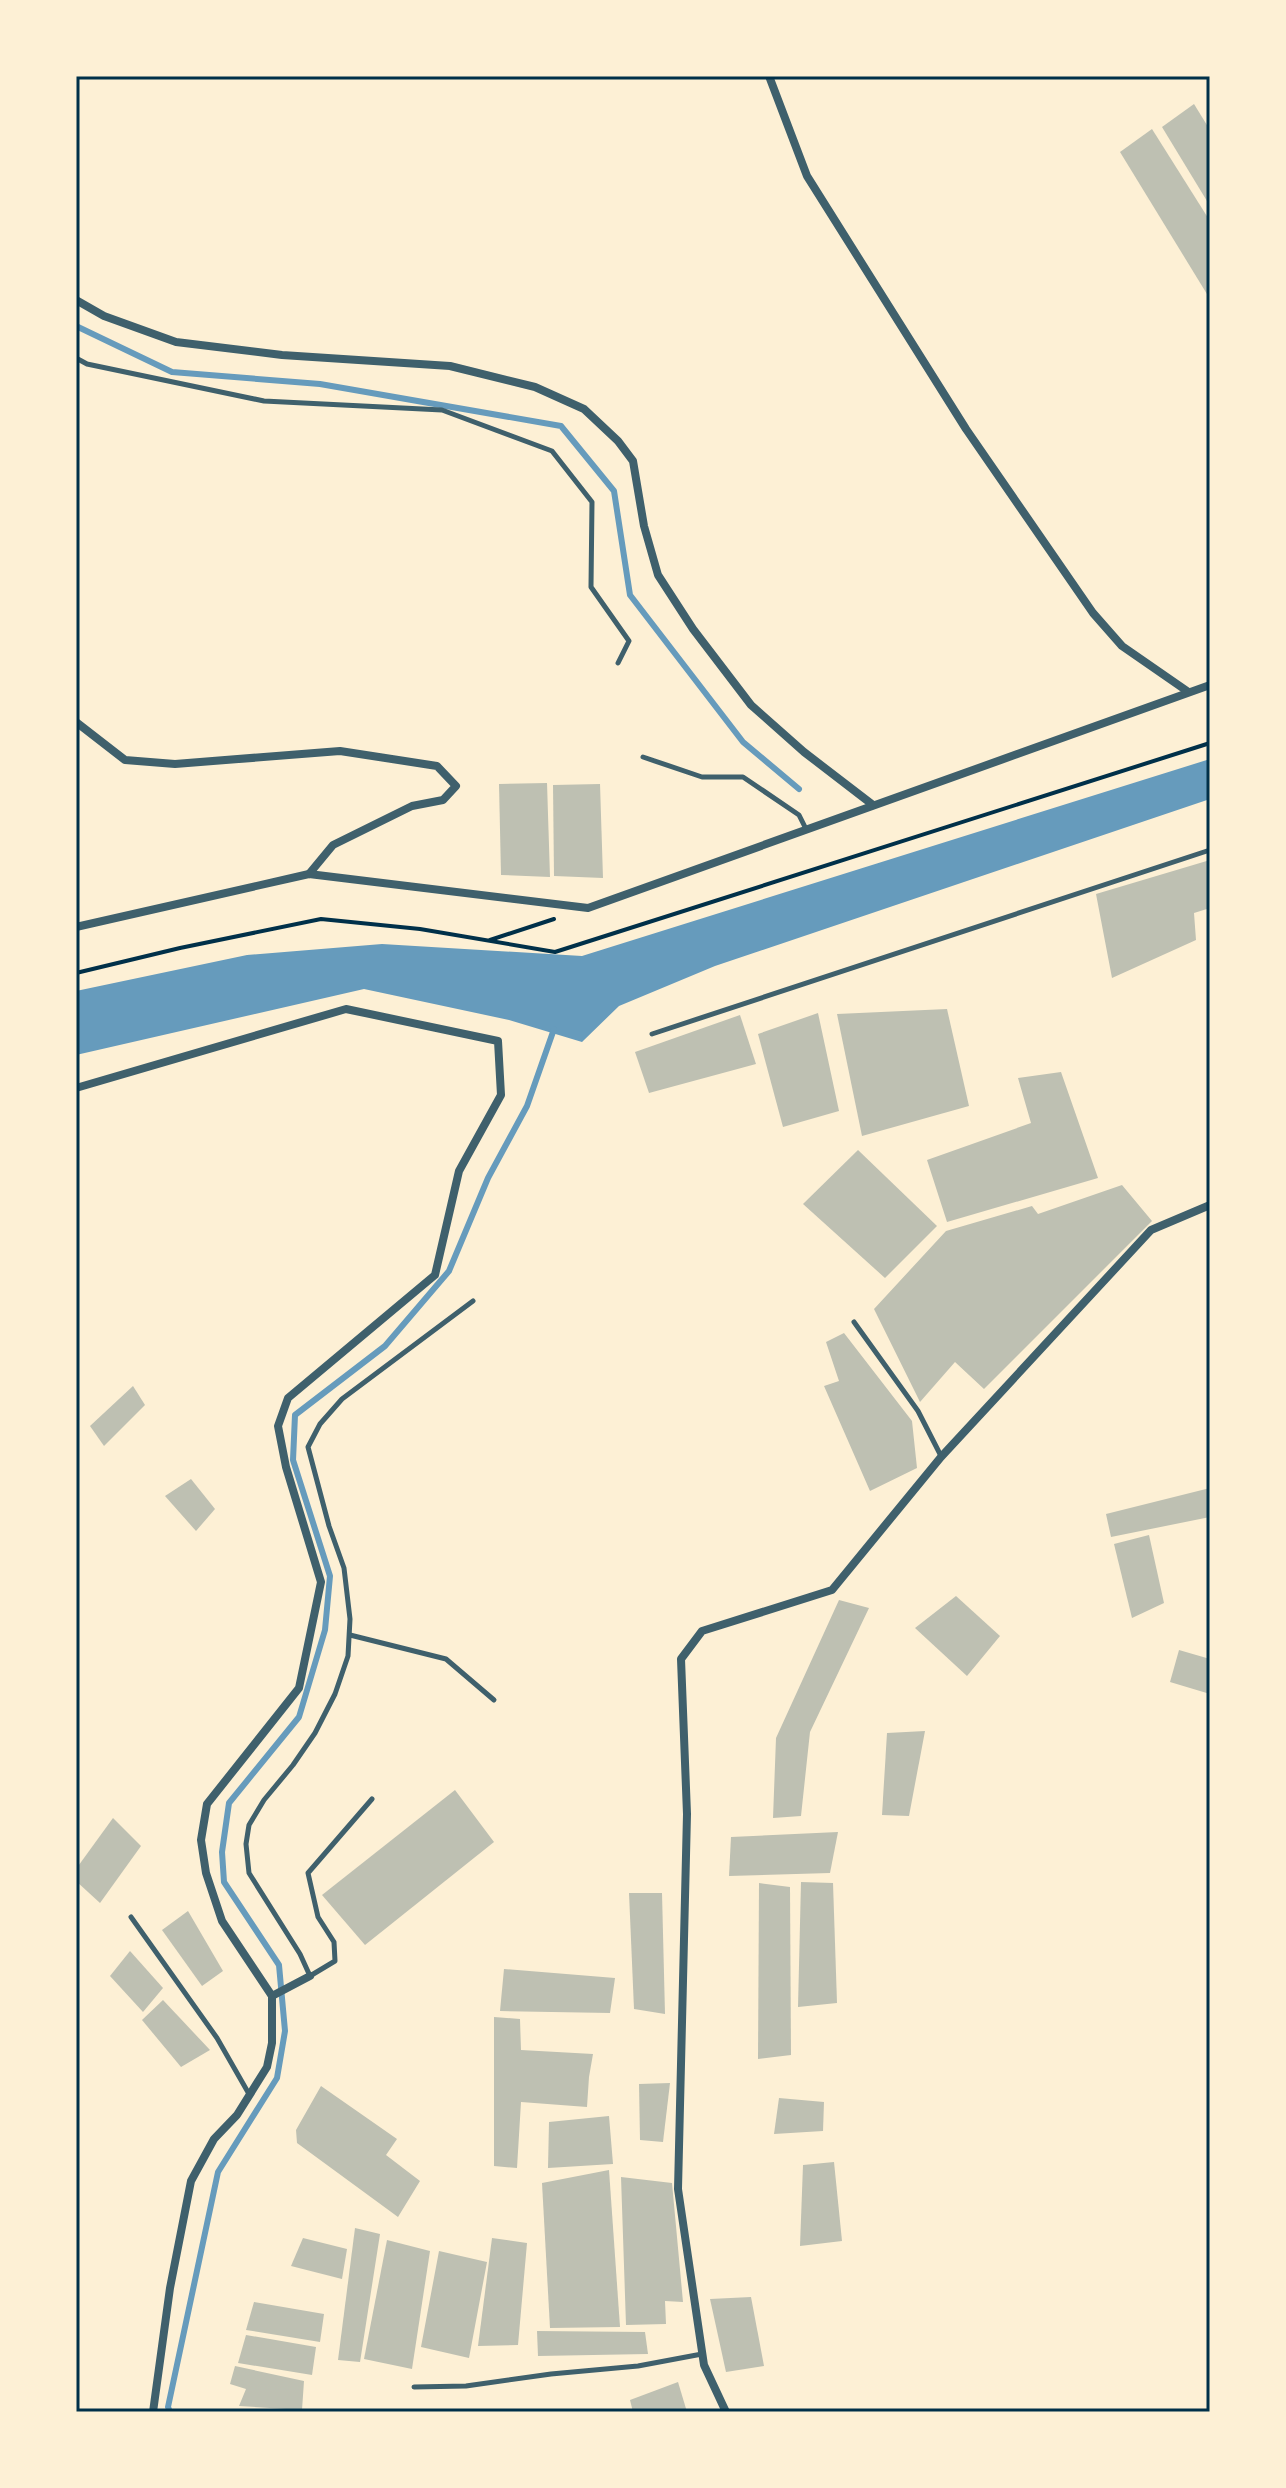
<svg xmlns="http://www.w3.org/2000/svg" width="1286" height="2488" font-family="'Libre Baskerville',serif">
<rect width="100%" height="100%" fill="#fdf0d5"/>
<path fill="#669bbc" d="M1210,759V799L715,966L619,1006L582,1042L509,1020L364,989L76,1055V991L247,955L382,944L582,956Z"/>
<g fill="none" stroke-linecap="round" stroke-linejoin="round">
<g stroke="#669bbc" stroke-width="6">
<path d="M76,326L172,372L320,384L561,426L614,491L630,595L743,742L799,789"/>
<path d="M170,2412L168,2407L218,2172L277,2078L285,2031L279,1965L224,1882L222,1852L229,1803L299,1717L325,1630L330,1576L293,1460L295,1415L385,1346L449,1271L488,1178L527,1106L554,1029"/>
</g>
</g>
<g fill="#bec0b2">
<path d="M1194,104L1210,130V206L1162,127Z"/>
<path d="M1152,129L1210,221V299L1120,152Z"/>
<path d="M547,783L550,877L501,875L499,784Z"/>
<path d="M600,784L603,878L554,876L553,785Z"/>
<path d="M1210,860V908L1194,913L1196,940L1112,978L1096,894Z"/>
<path d="M947,1009L969,1106L862,1136L837,1014Z"/>
<path d="M818,1013L839,1111L783,1127L758,1034Z"/>
<path d="M740,1015L756,1064L649,1093L635,1052Z"/>
<path d="M1061,1072L1098,1178L947,1222L927,1160L1031,1123L1018,1078Z"/>
<path d="M858,1150L937,1226L885,1278L803,1204Z"/>
<path d="M1122,1185L1152,1221L984,1389L955,1362L920,1402L874,1309L946,1231L1032,1206L1038,1214Z"/>
<path d="M844,1333L912,1421L917,1468L870,1491L824,1386L839,1381L826,1342Z"/>
<path d="M133,1386L145,1405L104,1446L90,1426Z"/>
<path d="M191,1479L215,1509L196,1531L165,1496Z"/>
<path d="M1210,1488V1517L1111,1537L1106,1514Z"/>
<path d="M1149,1535L1164,1603L1132,1618L1114,1544Z"/>
<path d="M956,1596L1000,1636L967,1676L915,1628Z"/>
<path d="M839,1600L869,1608L810,1732L801,1816L773,1818L776,1738Z"/>
<path d="M1179,1650L1210,1659V1694L1170,1682Z"/>
<path d="M925,1731L909,1816L882,1815L887,1733Z"/>
<path d="M455,1790L494,1842L365,1945L322,1895Z"/>
<path d="M113,1818L141,1846L100,1903L76,1881V1869Z"/>
<path d="M838,1832L830,1873L729,1876L731,1837Z"/>
<path d="M801,1882L833,1883L837,2003L798,2007Z"/>
<path d="M759,1883L790,1887L791,2055L758,2059Z"/>
<path d="M629,1893H662L665,2014L634,2009Z"/>
<path d="M188,1911L223,1971L202,1986L162,1930Z"/>
<path d="M130,1951L163,1988L143,2012L110,1976Z"/>
<path d="M504,1969L615,1978L610,2013L500,2011Z"/>
<path d="M163,2000L210,2050L181,2067L142,2020Z"/>
<path d="M494,2017L520,2019L521,2050L593,2054L589,2077L587,2107L521,2102L517,2168L494,2166Z"/>
<path d="M670,2083L663,2142L640,2140L639,2084Z"/>
<path d="M321,2086L397,2139L386,2155L420,2181L398,2217L297,2143L296,2130Z"/>
<path d="M779,2098L824,2102L823,2131L774,2134Z"/>
<path d="M609,2116L613,2164L548,2168L549,2122Z"/>
<path d="M834,2162L842,2241L800,2246L803,2165Z"/>
<path d="M609,2170L620,2327L550,2328L542,2183Z"/>
<path d="M621,2177L672,2183L683,2302L665,2301L666,2324L626,2325Z"/>
<path d="M355,2228L380,2234L360,2362L338,2360Z"/>
<path d="M303,2238L347,2249L342,2279L291,2266Z"/>
<path d="M492,2238L527,2243L518,2345L478,2346Z"/>
<path d="M387,2240L430,2251L412,2369L364,2359Z"/>
<path d="M439,2251L487,2262L469,2358L421,2347Z"/>
<path d="M751,2297L764,2366L726,2372L710,2299Z"/>
<path d="M254,2302L324,2314L320,2342L246,2330Z"/>
<path d="M537,2331L645,2332L648,2354L538,2356Z"/>
<path d="M246,2335L316,2347L312,2375L238,2363Z"/>
<path d="M235,2366L304,2381L302,2410L239,2406L246,2389L230,2384Z"/>
<path d="M678,2382L687,2412H633L630,2400Z"/>
</g>
<g fill="none" stroke-linecap="round" stroke-linejoin="round">
<g stroke="#003049" stroke-width="4">
<path d="M490,940L554,919"/>
<path d="M76,973L180,948L321,919L420,929L555,952L1210,743"/>
</g>
<g stroke="#3f606c" stroke-width="5">
<path d="M76,358L87,364L264,401L442,410L552,451L592,502L591,587L629,641L618,663"/>
<path d="M643,757L702,777H743L799,815L806,829"/>
<path d="M652,1034L1210,850"/>
<path d="M854,1322L918,1411L941,1456"/>
<path d="M350,1635L446,1659L494,1700"/>
<path d="M372,1799L308,1873L318,1917L334,1942L335,1961L310,1976L300,1954L249,1873L246,1844L249,1825L264,1800L293,1765L315,1733L335,1694L348,1656L350,1619L344,1568L329,1526L308,1447L320,1424L342,1399L473,1301"/>
<path d="M131,1917L217,2038L249,2094"/>
<path d="M414,2387L466,2386L551,2374L638,2366L702,2354"/>
</g>
<g stroke="#3f606c" stroke-width="8">
<path d="M769,76L807,176L966,429L1093,613L1122,646L1187,691"/>
<path d="M76,300L104,316L176,342L282,355L450,366L535,387L584,409L618,441L633,461L644,526L658,575L693,629L751,705L804,752L873,805"/>
<path d="M76,722L125,760L175,764L340,751L437,766L456,786L443,800L412,806L333,845L309,874"/>
<path d="M76,927L309,874L588,908L1210,685"/>
<path d="M76,1088L346,1009L498,1041L501,1095L459,1171L435,1275L288,1398L278,1426L286,1467L321,1582L299,1688L207,1804L201,1840L206,1873L222,1921L272,1996V2043L267,2067L237,2115L214,2139L191,2181L170,2288L153,2412"/>
<path d="M272,1996L310,1976"/>
<path d="M726,2412L704,2365L678,2189L687,1814L681,1659L702,1631L832,1590L941,1457L1151,1230L1210,1205"/>
</g>
</g>
<rect width="1286" height="2488" fill="none" stroke="#fdf0d5" stroke-width="156"/>
<rect x="78" y="78" width="1130" height="2332" fill="none" stroke="#003049" stroke-width="3"/>
</svg>
